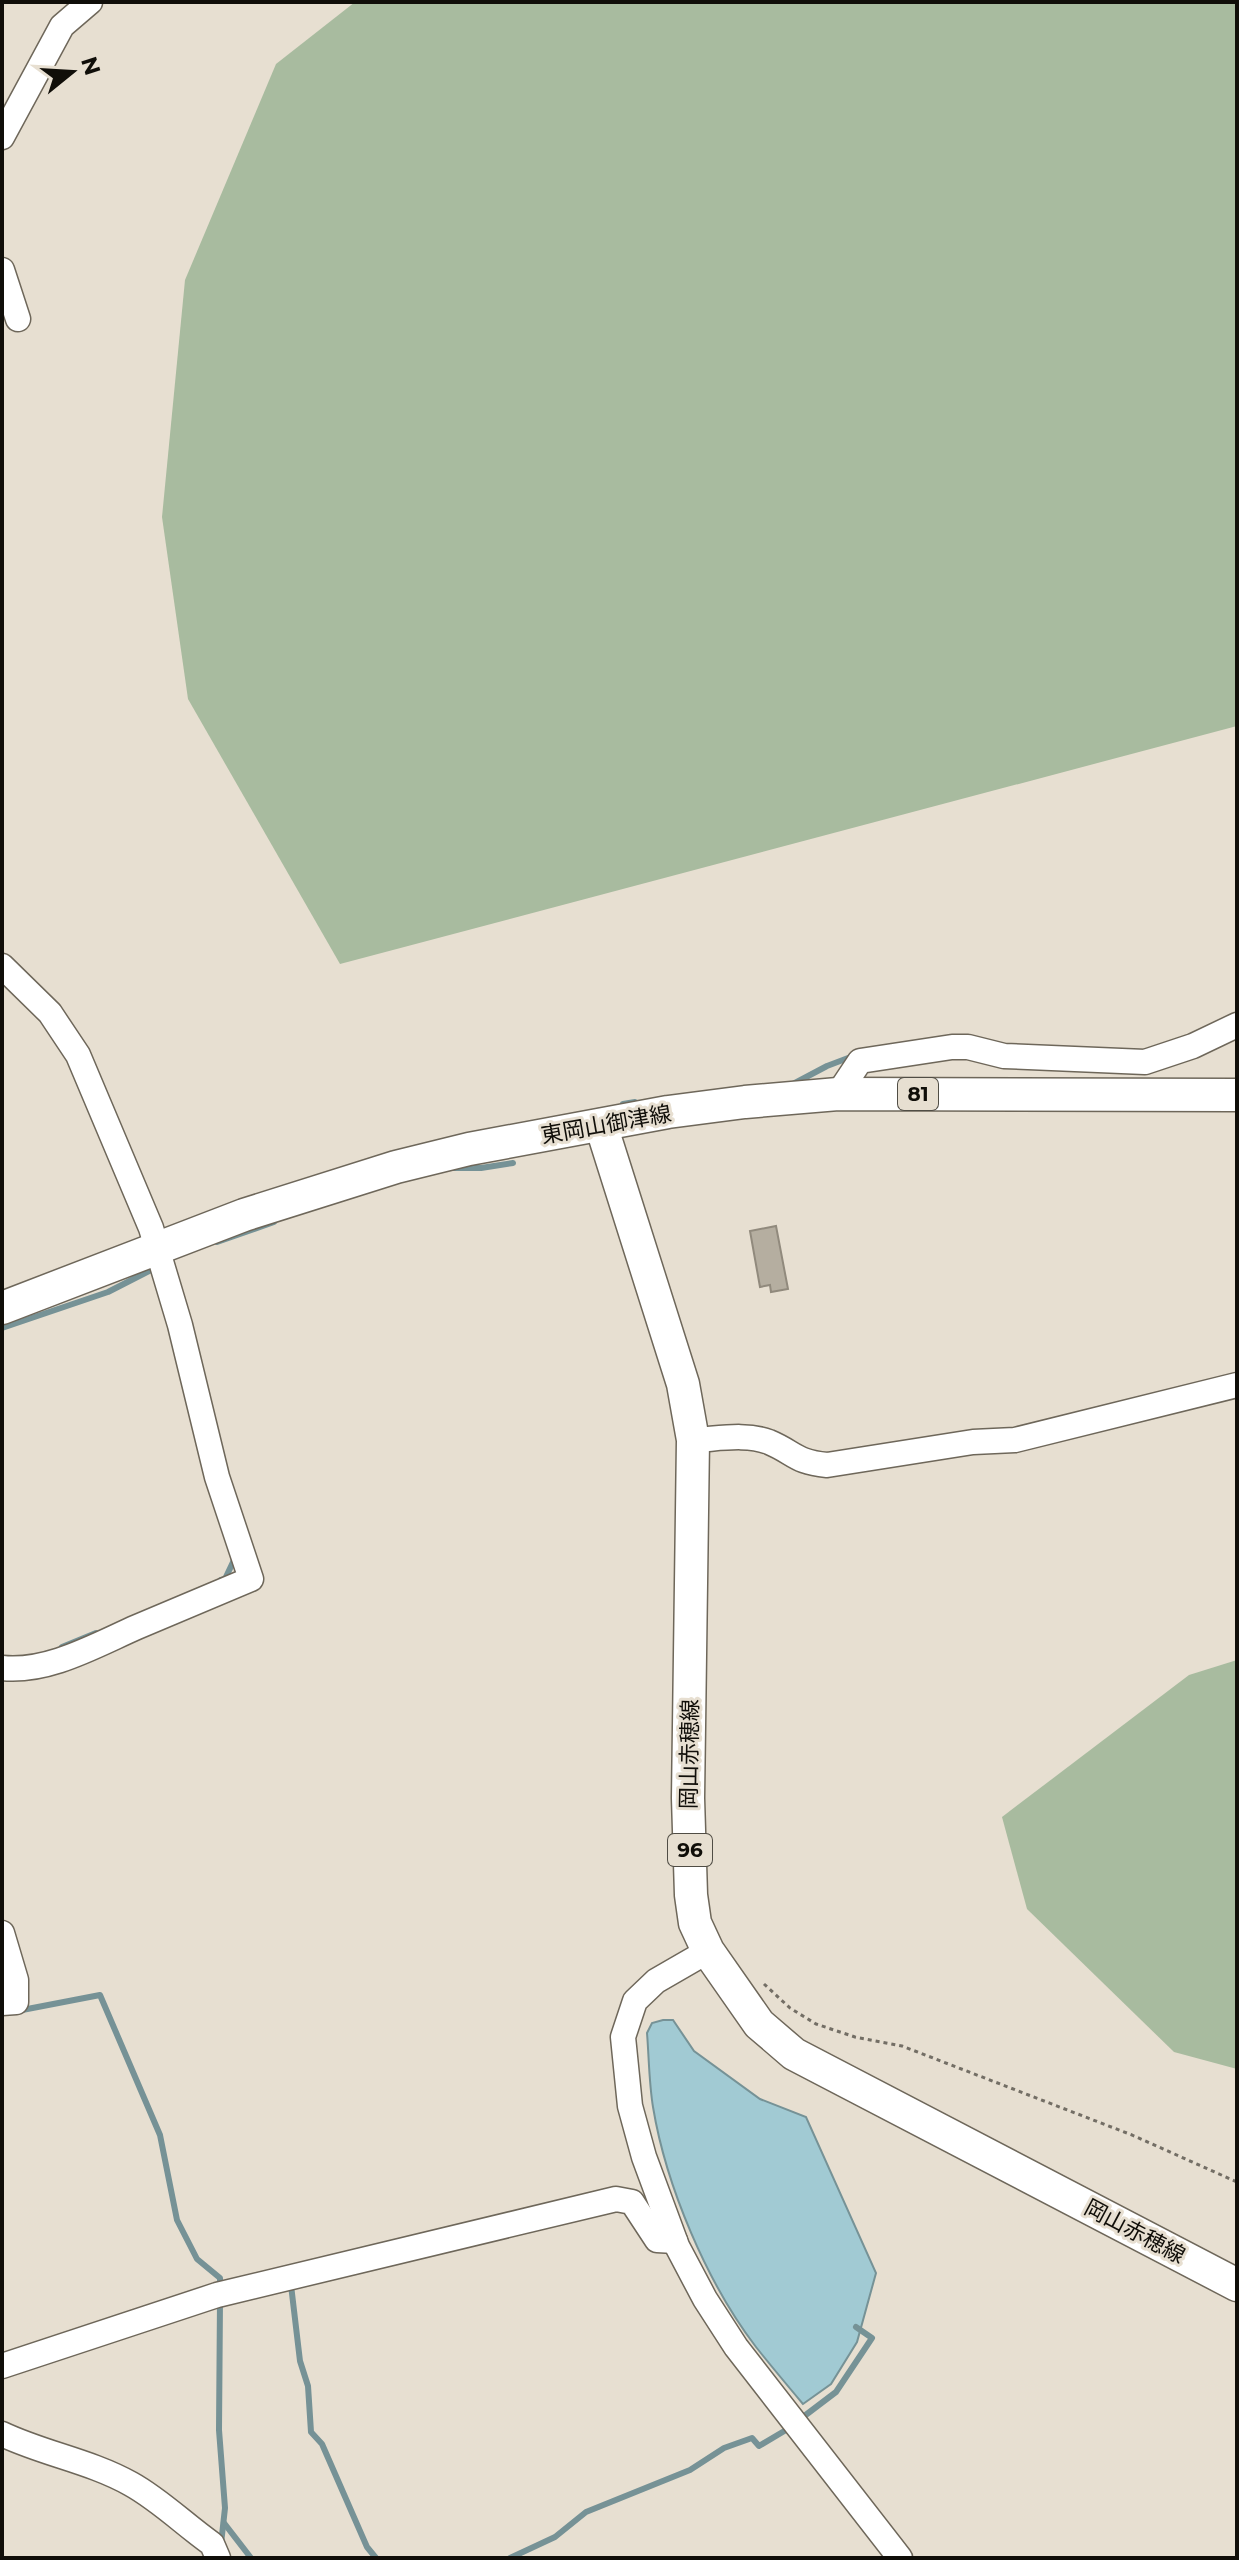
<svg xmlns="http://www.w3.org/2000/svg" width="1239" height="2560" font-family="Montserrat,'Noto Sans JP',sans-serif">
<rect width="100%" height="100%" fill="#e7dfd1"/>
<g fill="#a8bb9f">
<path d="M355,2H1237V726L340,964L188,699L162,517L185,280L276,64Z"/>
<path d="M1237,1660V2069L1174,2052L1027,1909L1002,1817L1189,1675Z"/>
</g>
<path fill="#a1cad3" stroke="#769296" stroke-width="2" d="M663,2020H673L694,2051L760,2099L806,2117L876,2273L857,2342L831,2384L803,2404C787,2385 771,2366 756,2347C707,2283 666,2186 653,2107C649,2083 649,2058 647,2033L652,2023Z"/>
<g fill="none" stroke-linecap="round" stroke-linejoin="round">
<g stroke="#769296" stroke-width="6">
<path d="M793,1084L827,1066L856,1055"/>
<path d="M623,1104L635,1102"/>
<path d="M453,1168H481L513,1163"/>
<path d="M217,1242L274,1222"/>
<path d="M2,1328L108,1292L149,1271"/>
<path d="M221,1580L225,1579L234,1560L233,1557"/>
<path d="M62,1647L96,1633"/>
<path d="M17,2011L100,1995L160,2135L177,2220L197,2259L220,2278V2289"/>
<path d="M291,2285L300,2361L308,2386L311,2432L322,2444L367,2547L376,2558"/>
<path d="M220,2300L219,2430L225,2508L221,2544"/>
<path d="M803,2417L836,2392L872,2338L856,2327"/>
<path d="M224,2523L251,2558"/>
<path d="M510,2558L555,2537L586,2512L690,2470L724,2448L752,2438L759,2446L786,2430"/>
</g>
</g>
<path fill="#b5aea0" stroke="#918a7d" stroke-width="2" d="M776,1226L788,1289L771,1292L770,1285L760,1287L750,1231Z"/>
<g fill="none" stroke-linecap="round" stroke-linejoin="round">
<g stroke="#6e675a" stroke-width="27">
<g id="minor">
<path d="M2,137L62,26L90,2"/>
<path d="M2,270L18,319"/>
<path d="M2,966L50,1013L78,1055L151,1228L180,1325L217,1477L251,1579C213,1595 175,1611 137,1627C96,1645 48,1673 2,1668"/>
<path d="M838,1094L860,1061L952,1047H968L1004,1056L1145,1062L1193,1046L1237,1025"/>
<path d="M693,1440C717,1439 746,1433 769,1442C795,1453 795,1462 827,1465L973,1442L1015,1440L1237,1385"/>
<path d="M2,1933L16,1980V2002L2,2003"/>
<path d="M708,1951L656,1981L635,2001L623,2037L630,2106L644,2157L677,2246L705,2299L736,2347L900,2558"/>
<path d="M2,2366L217,2295L616,2199L632,2202L657,2240L675,2241"/>
<path d="M2,2434C44,2454 90,2461 131,2484C160,2500 185,2525 212,2544L218,2558"/>
</g>
</g>
<g stroke="#6e675a" stroke-width="35">
<g id="major">
<path d="M601,1125L683,1384L693,1440L688,1798L691,1895L695,1923L708,1951L759,2024L794,2054L1237,2285"/>
<path d="M2,1308L244,1215L396,1167L469,1149L668,1112L745,1102L838,1094L1237,1095"/>
</g>
</g>
<path stroke="#736e65" stroke-width="3" stroke-dasharray="4 4" stroke-linecap="butt" d="M764,1984L790,2008L816,2024L855,2037L902,2046L1132,2135L1237,2182"/>
<use href="#minor" stroke="#fff" stroke-width="24"/>
<use href="#major" stroke="#fff" stroke-width="32"/>
</g>
<g text-anchor="middle" stroke-width="6" stroke-linejoin="round" paint-order="stroke">
<g fill="#e7dfd1" stroke="#504d45" stroke-width="2">
<rect x="898" y="1078" width="40" height="32" rx="6"/>
<rect x="668" y="1834" width="44" height="32" rx="6"/>
</g>
<g font-size="20" font-weight="bold" fill="#100e09">
<text x="918" y="1101">81</text>
<text x="690" y="1857">96</text>
</g>
<g font-size="22" fill="#100e09" stroke="#e7dfd1">
<text transform="translate(606 1124) rotate(-10)" y="8">東岡山御津線</text>
<text transform="translate(689 1754) rotate(-89)" y="8">岡山赤穂線</text>
<text transform="translate(1135 2231) rotate(28)" y="8">岡山赤穂線</text>
</g>
</g>
<rect width="1239" height="2560" fill="none" stroke="#100e09" stroke-width="8"/>
<g transform="translate(72 72) rotate(72)" stroke="#e7dfd1" stroke-width="6" paint-order="stroke">
<path d="M0-6L14 30L0 20L-14 30Z" fill="#100e09"/>
<text y="-12" font-size="22" font-weight="bold" text-anchor="middle" fill="#100e09">N</text>
</g>
</svg>
